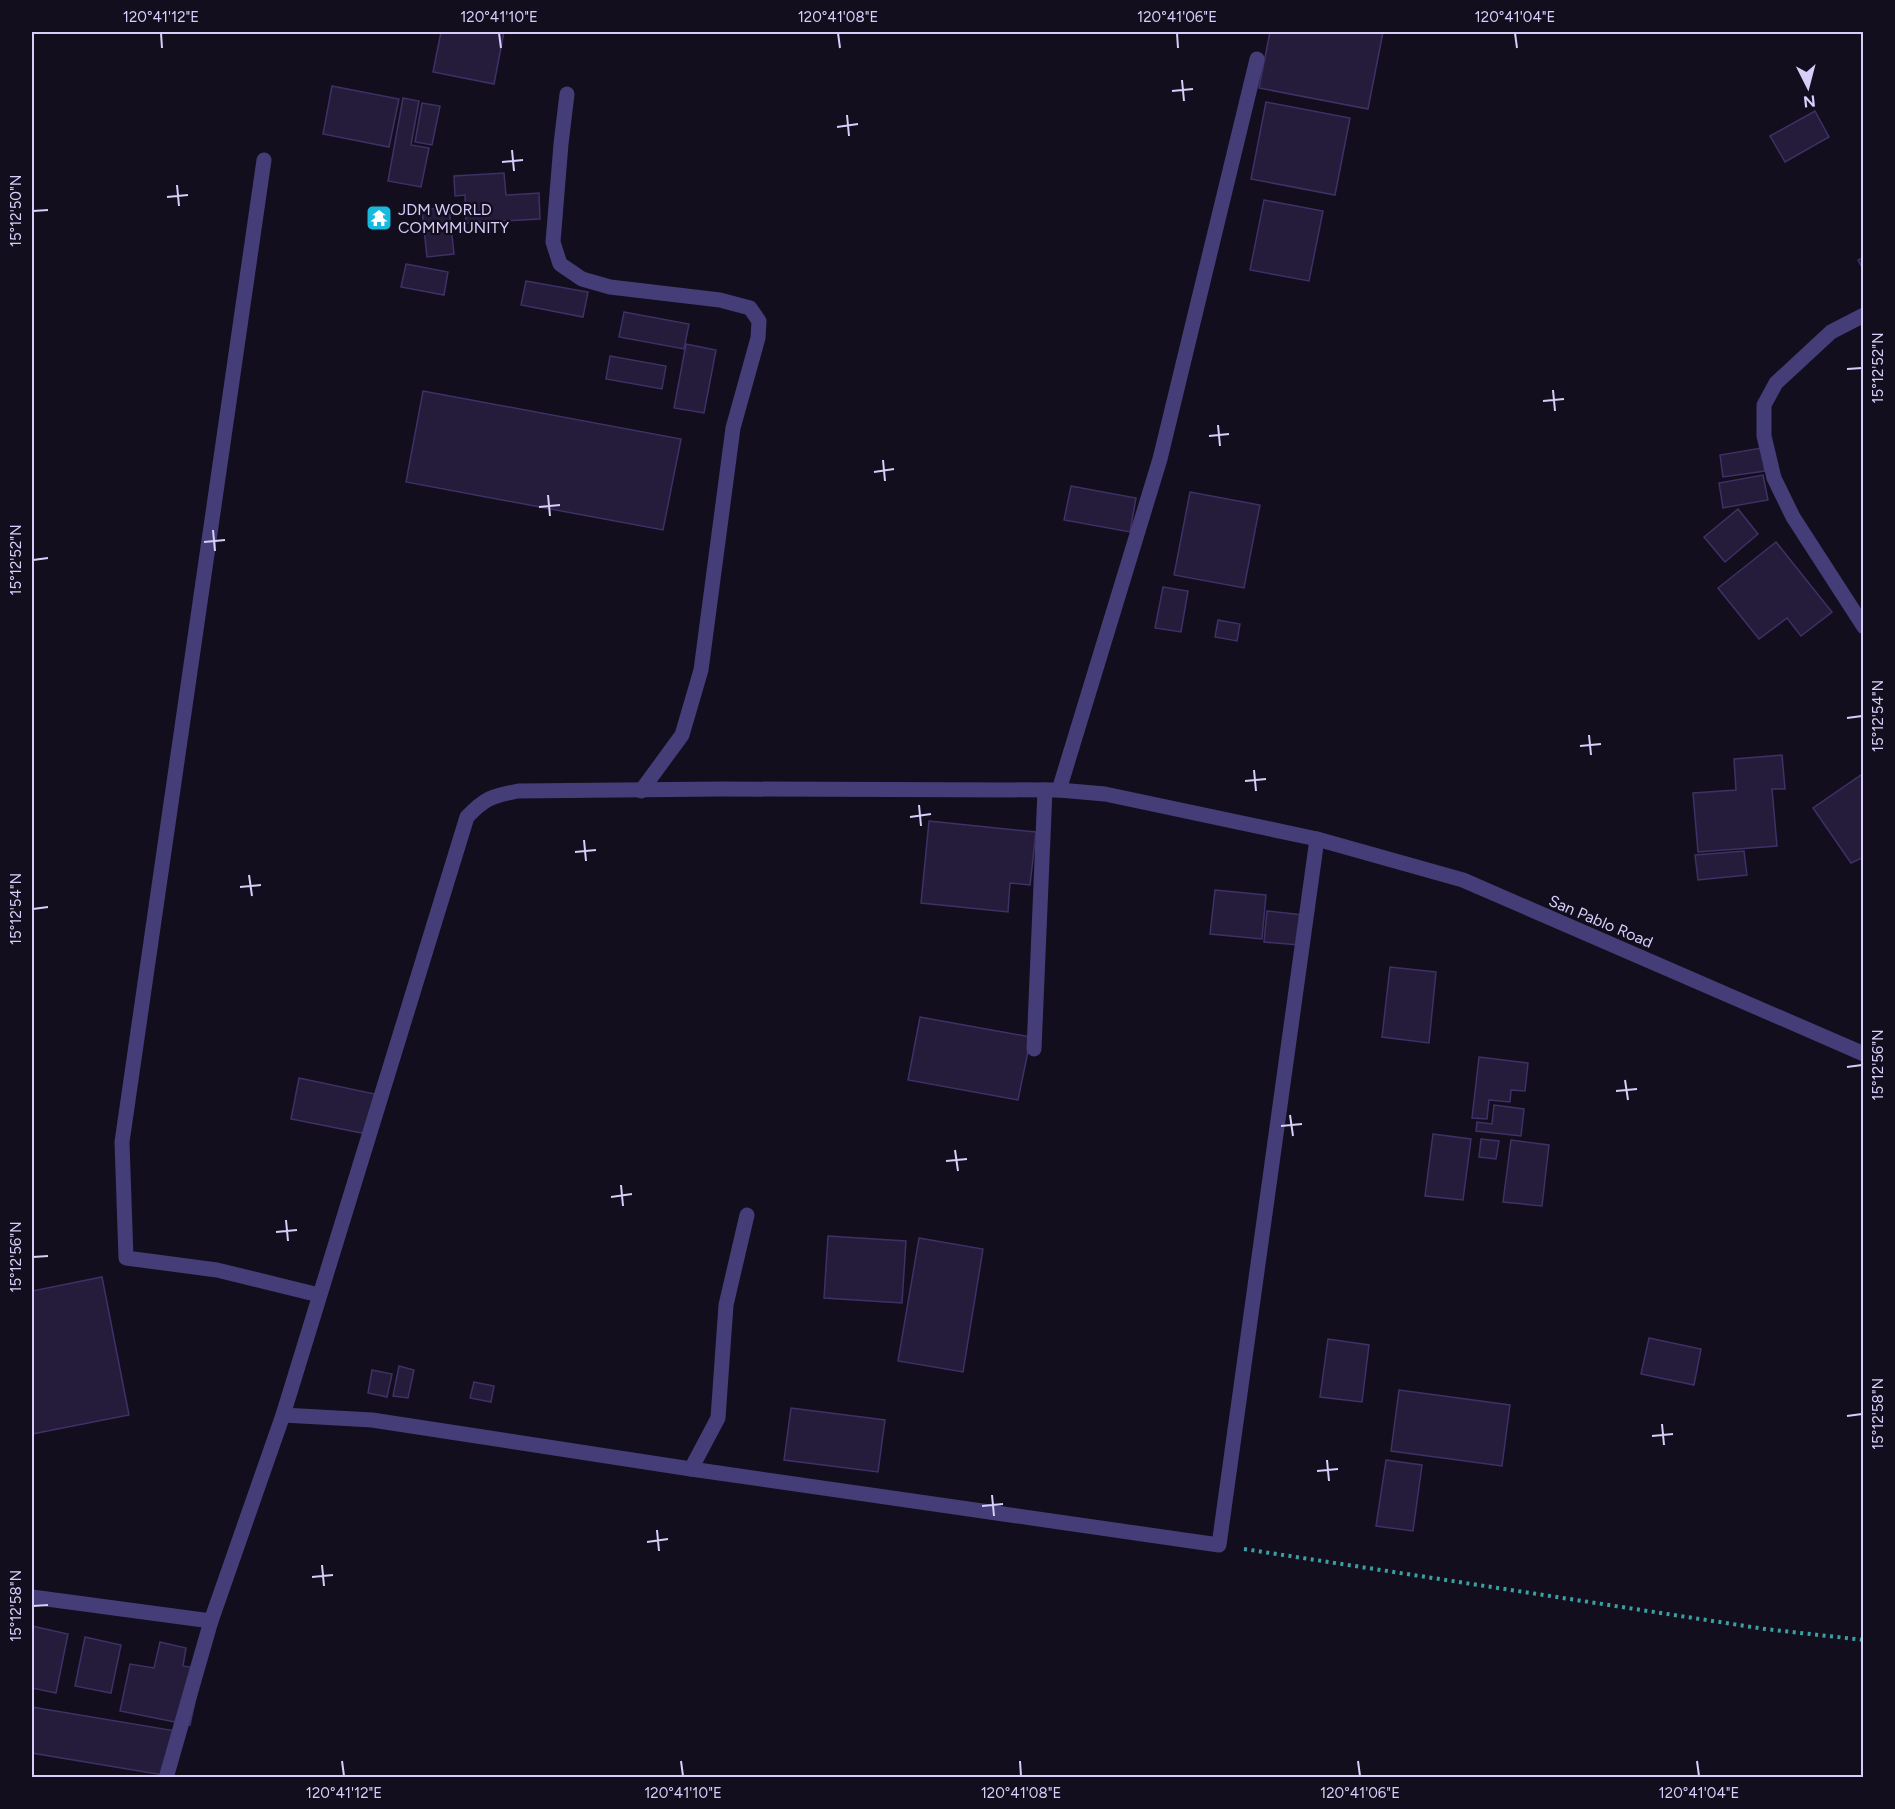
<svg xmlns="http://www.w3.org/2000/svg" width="1895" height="1809" font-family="Figtree,sans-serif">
<rect width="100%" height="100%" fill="#120e1d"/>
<g fill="#251c3c" stroke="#3f3065" stroke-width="1.5">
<path d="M441,32H504L494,84L433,72Z"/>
<path d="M1270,32H1383L1368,109L1259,88Z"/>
<path d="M332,86L399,99L389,147L323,134Z"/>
<path d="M403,98L419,101L411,145L429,148L421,187L388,181Z"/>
<path d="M1266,102L1350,118L1335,195L1251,179Z"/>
<path d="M422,103L440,106L432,145L415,142Z"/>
<path d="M1815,111L1829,137L1785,162L1770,136Z"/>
<path d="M504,173L506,195L539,193L540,219L466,223L465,195L455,196L454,176Z"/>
<path d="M1264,200L1323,211L1309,281L1250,270Z"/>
<path d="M449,207L454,254L427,257L422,210Z"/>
<path d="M1864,257V271L1858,260Z"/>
<path d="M406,264L448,272L444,295L401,287Z"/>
<path d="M526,281L588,292L583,317L521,305Z"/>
<path d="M624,312L689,324L684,349L619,337Z"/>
<path d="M686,344L716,350L704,413L674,408Z"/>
<path d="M610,356L666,366L662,389L606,379Z"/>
<path d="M423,391L681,439L663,530L406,482Z"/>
<path d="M1761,448L1765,471L1723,477L1720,455Z"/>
<path d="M1763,475L1768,500L1723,508L1719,483Z"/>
<path d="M1071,486L1136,498L1130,532L1064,520Z"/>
<path d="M1190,492L1260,505L1244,588L1174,575Z"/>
<path d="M1738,509L1758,534L1725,562L1704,537Z"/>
<path d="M1776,542L1832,612L1801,636L1787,618L1759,639L1718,588Z"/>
<path d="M1163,587L1188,591L1181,632L1155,628Z"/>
<path d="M1218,620L1240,624L1237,641L1215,637Z"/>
<path d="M1782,755L1785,789H1772L1777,846L1698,852L1693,793L1736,790L1734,759Z"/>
<path d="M1864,773V857L1851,863L1813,808Z"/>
<path d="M929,821L1036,832L1030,885L1010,883L1008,912L921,903Z"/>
<path d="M1744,851L1747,875L1698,880L1695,855Z"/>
<path d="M1215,890L1266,895L1262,939L1210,934Z"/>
<path d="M1267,911L1303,915L1299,945L1264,942Z"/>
<path d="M1390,967L1436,972L1429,1043L1382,1037Z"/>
<path d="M920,1017L1031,1037L1018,1100L908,1080Z"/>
<path d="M1479,1057L1528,1063L1525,1091L1511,1090L1510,1102L1489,1100L1487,1119L1472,1118Z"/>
<path d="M299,1078L375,1094L367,1134L291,1119Z"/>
<path d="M1494,1105L1524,1109L1521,1136L1476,1131L1477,1122L1492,1124Z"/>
<path d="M1433,1134L1471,1139L1463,1200L1425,1196Z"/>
<path d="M1481,1139L1499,1141L1496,1159L1479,1157Z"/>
<path d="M1511,1140L1549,1145L1542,1206L1503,1202Z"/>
<path d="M828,1236L906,1241L902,1303L824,1298Z"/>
<path d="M919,1238L983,1249L963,1372L898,1361Z"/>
<path d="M102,1277L129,1415L32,1434V1291Z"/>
<path d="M1649,1338L1701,1349L1694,1385L1641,1374Z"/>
<path d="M1328,1339L1369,1345L1362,1402L1320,1397Z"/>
<path d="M399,1366L414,1370L408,1398L393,1396Z"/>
<path d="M372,1370L392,1374L387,1397L368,1393Z"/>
<path d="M474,1382L494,1386L491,1402L470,1398Z"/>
<path d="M1399,1390L1510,1405L1502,1466L1391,1451Z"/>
<path d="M791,1408L885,1420L878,1472L784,1460Z"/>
<path d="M1386,1460L1422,1465L1413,1531L1376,1526Z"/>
<path d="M32,1626L68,1634L56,1693L32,1688Z"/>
<path d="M85,1637L121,1645L111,1693L75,1686Z"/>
<path d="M160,1642L186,1648L183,1666L202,1669L190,1725L120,1711L130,1664L154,1668Z"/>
<path d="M32,1707L176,1731L169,1776L32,1753Z"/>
</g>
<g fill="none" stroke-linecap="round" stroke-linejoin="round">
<path stroke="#39a1a3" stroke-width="4" stroke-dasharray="3 4.5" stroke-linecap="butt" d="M1244,1549L1765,1629L1864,1640"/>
<g stroke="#443d77" stroke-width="15">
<path d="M567,94L561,144L553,242L560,264L582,279L610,287L720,300L750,308L759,321L758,338L733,428L701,670L682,735L641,791"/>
<path d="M264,160L122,1142L126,1258L217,1270L319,1295"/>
<path d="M1864,315L1831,332L1776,383L1764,405V436L1774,478L1793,517L1864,627"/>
<path d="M1059,790L1160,459L1257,59"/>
<path d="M1034,1049L1045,790"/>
<path d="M283,1415L372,1420L691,1469L718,1418L726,1305L747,1215"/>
<path d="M691,1469L1219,1545L1317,839"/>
<path d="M32,1597L211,1621"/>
<path d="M166,1778L211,1621L283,1415L467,817C485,798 492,796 518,791L721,789L1059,790L1105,794L1317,839L1463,880L1864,1054"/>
</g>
</g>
<path fill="none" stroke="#d7cefa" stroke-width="2" d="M161,33L162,48M499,33L501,48M838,33L840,48M1177,33L1178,48M1515,33L1517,48M1182,80L1184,101M1172,91L1193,89M847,115L849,136M837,127L858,124M512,150L514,171M502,162L523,160M177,185L179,206M167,197L188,195M33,211L48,210M1847,369L1862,368M1553,390L1555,411M1543,401L1564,399M1218,425L1220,446M1209,436L1229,434M883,460L885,481M874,472L894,469M548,495L550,516M539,507L560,505M213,530L215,551M204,542L225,540M33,560L48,558M1847,718L1862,716M1589,735L1591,755M1580,746L1601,744M1254,770L1256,791M1245,781L1266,779M919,805L921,826M910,817L931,814M584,840L586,861M575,852L596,850M249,875L252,896M240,887L261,885M33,909L48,907M1847,1067L1862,1065M1625,1080L1628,1100M1616,1091L1637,1089M1290,1115L1293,1136M1281,1126L1302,1124M955,1150L958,1171M946,1161L967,1159M621,1185L623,1206M611,1197L632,1194M286,1220L288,1241M276,1232L297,1230M33,1257L48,1256M1847,1416L1862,1414M1662,1424L1664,1445M1652,1436L1673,1434M1327,1460L1329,1481M1317,1471L1338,1469M992,1495L994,1516M982,1506L1003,1504M657,1530L659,1551M647,1542L668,1539M322,1565L324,1586M312,1577L333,1575M33,1606L48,1605M342,1761L344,1776M681,1761L683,1776M1020,1761L1021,1776M1358,1761L1360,1776M1697,1761L1699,1776"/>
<defs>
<g id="temple-square" transform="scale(1.35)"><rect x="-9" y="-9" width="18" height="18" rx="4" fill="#17badd" stroke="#120e1d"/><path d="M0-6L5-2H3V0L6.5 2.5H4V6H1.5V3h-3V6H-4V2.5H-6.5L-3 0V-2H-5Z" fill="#fff"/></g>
</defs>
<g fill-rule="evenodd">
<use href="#temple-square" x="379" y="218"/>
</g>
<g text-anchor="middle" stroke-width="4.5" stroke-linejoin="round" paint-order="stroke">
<g font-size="16" fill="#d7cefa" stroke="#120e1d" text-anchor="start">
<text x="398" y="215">JDM WORLD<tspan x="398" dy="18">COMMMUNITY</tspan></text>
</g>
<g font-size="16" fill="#d7cefa" stroke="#120e1d">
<text transform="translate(1601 921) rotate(23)" y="6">San Pablo Road</text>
</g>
</g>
<rect width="1895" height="1809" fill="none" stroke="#120e1d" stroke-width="66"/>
<g transform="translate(1808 87) rotate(174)" stroke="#120e1d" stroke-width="4.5" paint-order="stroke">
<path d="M0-4.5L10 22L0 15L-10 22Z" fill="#d7cefa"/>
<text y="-9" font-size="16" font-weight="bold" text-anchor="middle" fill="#d7cefa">N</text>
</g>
<rect x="33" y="33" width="1829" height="1743" fill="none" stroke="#d7cefa" stroke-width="2"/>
<g font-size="15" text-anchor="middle" fill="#d7cefa">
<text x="161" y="22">120°41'12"E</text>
<text x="499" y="22">120°41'10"E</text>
<text x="838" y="22">120°41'08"E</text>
<text x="1177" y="22">120°41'06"E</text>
<text x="1515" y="22">120°41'04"E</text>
<text transform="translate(16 211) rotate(-90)" y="5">15°12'50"N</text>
<text transform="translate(1878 368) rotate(-90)" y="5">15°12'52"N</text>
<text transform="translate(16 560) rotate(-90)" y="5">15°12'52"N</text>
<text transform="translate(1878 716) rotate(-90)" y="5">15°12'54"N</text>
<text transform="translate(16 909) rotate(-90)" y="5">15°12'54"N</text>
<text transform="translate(1878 1065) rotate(-90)" y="5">15°12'56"N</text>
<text transform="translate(16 1257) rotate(-90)" y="5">15°12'56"N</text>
<text transform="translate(1878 1414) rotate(-90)" y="5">15°12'58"N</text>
<text transform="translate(16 1606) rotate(-90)" y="5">15°12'58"N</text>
<text x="344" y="1798">120°41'12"E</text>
<text x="683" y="1798">120°41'10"E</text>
<text x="1021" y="1798">120°41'08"E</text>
<text x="1360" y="1798">120°41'06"E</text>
<text x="1699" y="1798">120°41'04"E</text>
</g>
</svg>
